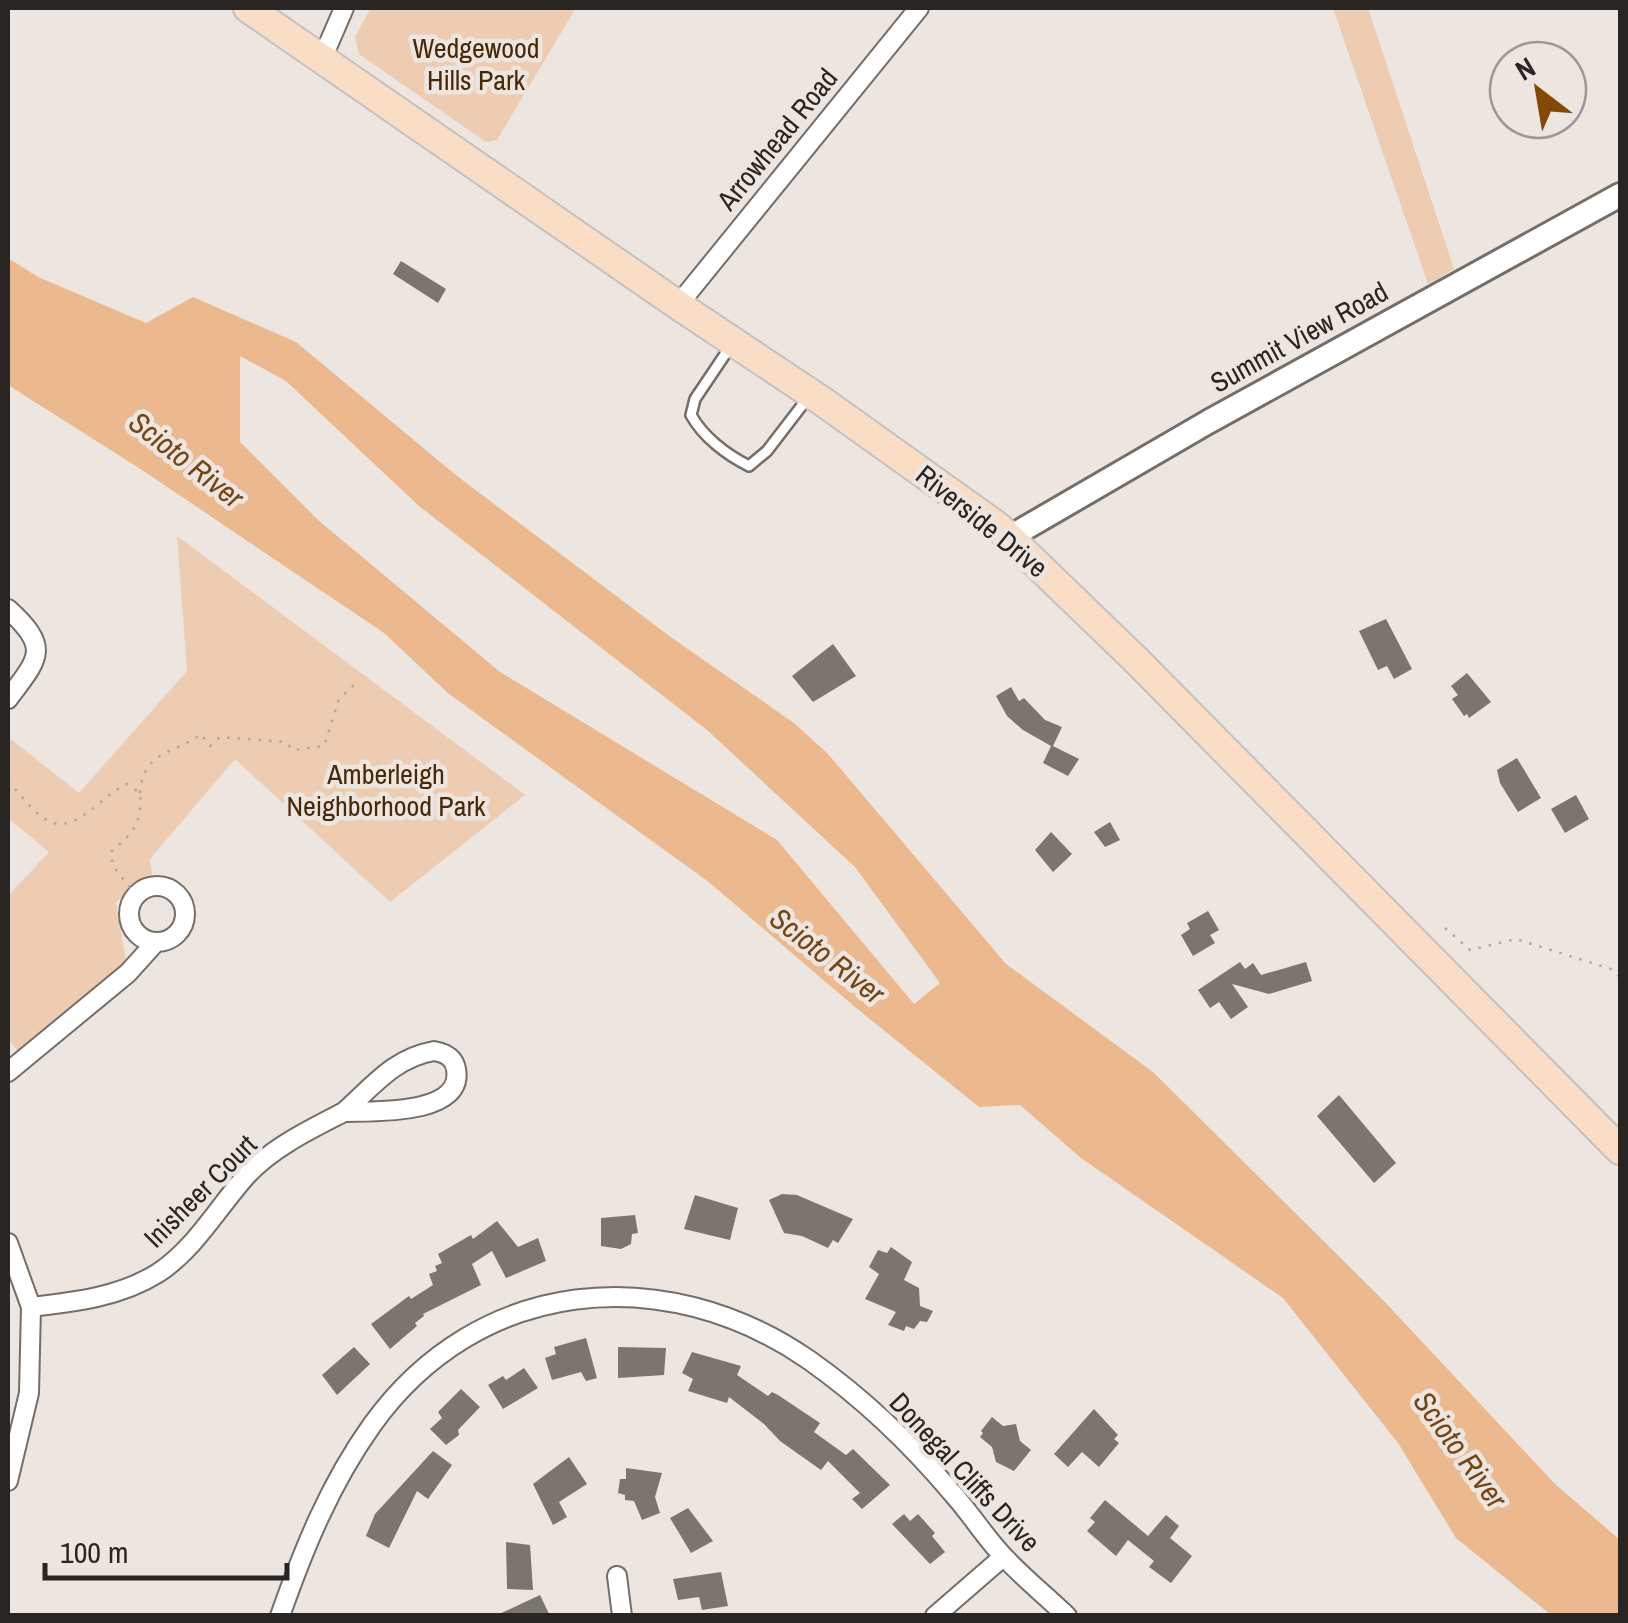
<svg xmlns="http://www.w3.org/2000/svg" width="1628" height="1623" font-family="'Archivo Narrow',sans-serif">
<rect width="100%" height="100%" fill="#ece5e0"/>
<g fill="#edccb1">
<path d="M371,8H576L497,140L486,142L359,54L355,37Z"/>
<path d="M1333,8H1368L1454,269L1428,284Z"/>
<path d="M177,536L525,795L390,902L235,759L150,859L152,874L129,889L116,903L128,973L24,1058L8,1039V896L49,852L8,818V737L79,793L187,671Z"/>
</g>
<path fill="#ecb98e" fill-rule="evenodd" d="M8,258L38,277L146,323L193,297L296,342L457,476L672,638L794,723L828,754L1006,964L1153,1072L1383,1300L1555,1484L1620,1540V1615H1551L1456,1538L1398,1443L1283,1298L1081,1158L1020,1105L979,1107L855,1007L710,883L449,694L384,633L142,470L8,385ZM240,356L286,381L419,506L707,730L855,867L940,983L914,1004L777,840L500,672L318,520L240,442Z"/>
<g fill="#7b7570">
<path d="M401,261L446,289L438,303L393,274Z"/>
<path d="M1386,619L1412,669L1394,679L1387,666L1378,670L1359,631Z"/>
<path d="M833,644L856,676L813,702L792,676Z"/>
<path d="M1467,673L1491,702L1469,718L1467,714L1464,716L1452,699L1458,695L1451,686Z"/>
<path d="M1011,687L1019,701L1024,698L1045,720L1062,727L1053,746L1079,759L1068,776L1043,763L1051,746L1023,730L1007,716L996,696Z"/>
<path d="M1517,758L1541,798L1518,812L1500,783L1497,770Z"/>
<path d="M1576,795L1589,819L1565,833L1551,809Z"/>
<path d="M1110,822L1120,840L1105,847L1094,832Z"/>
<path d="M1051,832L1072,854L1053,872L1035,850Z"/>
<path d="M1208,911L1219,930L1210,935L1215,943L1193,956L1181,935L1190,929L1187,923Z"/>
<path d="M1240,962L1245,969L1253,963L1261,975L1306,962L1312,981L1269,994L1232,984L1248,1007L1231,1019L1219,1002L1210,1008L1198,990Z"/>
<path d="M1339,1095L1396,1163L1374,1183L1317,1116Z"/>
<path d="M782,1194L797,1195L853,1219L838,1243L833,1240L828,1248L802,1236L784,1233L769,1200Z"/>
<path d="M695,1195L738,1208L730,1240L684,1229Z"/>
<path d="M635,1215L638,1233L632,1234L631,1244L621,1249L601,1246V1218Z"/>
<path d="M497,1221L518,1247L538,1238L546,1261L506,1278L492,1251L472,1264L481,1285L423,1314L424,1316L415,1323L417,1326L390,1349L371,1324L409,1296L411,1299L433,1285L429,1274L437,1271L435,1266L442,1263L438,1254L471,1235L473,1239Z"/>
<path d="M891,1247L912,1262L904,1280L919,1288L920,1306L933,1311L927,1322L920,1321L914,1329L906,1326L904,1331L888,1325L896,1312L865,1299L879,1274L869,1267L878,1250L887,1253Z"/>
<path d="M586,1338L597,1378L586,1381L581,1372L552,1380L545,1358L556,1354L554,1347Z"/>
<path d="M354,1347L370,1364L337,1395L322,1375Z"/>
<path d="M618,1347L666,1348L664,1375L618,1378Z"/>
<path d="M692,1352L741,1366L737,1375L768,1396L772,1392L778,1395L820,1423L814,1432L846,1455L853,1449L890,1485L862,1509L852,1499L860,1493L828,1461L821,1470L780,1441L764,1424L729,1397L727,1403L688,1391L693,1379L682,1373Z"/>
<path d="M524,1368L538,1388L503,1409L488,1385L503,1376L506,1380Z"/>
<path d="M461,1389L480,1407L458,1430L459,1435L446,1445L430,1429L442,1418L438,1412Z"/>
<path d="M1094,1409L1118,1435L1114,1439L1119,1443L1099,1467L1082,1452L1068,1467L1054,1454Z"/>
<path d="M992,1417L1003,1426L1016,1424L1020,1441L1031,1450L1014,1471L996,1462L992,1447L980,1437L983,1433L981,1431Z"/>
<path d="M433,1451L452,1465L428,1499L417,1491L389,1548L366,1536L375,1514Z"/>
<path d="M569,1457L587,1484L559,1502L567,1517L553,1525L533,1484Z"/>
<path d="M626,1468L662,1473L655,1497L660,1513L642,1520L634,1501L625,1500V1495L618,1493L620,1479H626Z"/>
<path d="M1105,1500L1148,1536L1166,1515L1179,1526L1170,1538L1192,1556L1171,1583L1149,1567L1154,1561L1128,1540L1116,1556L1087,1531L1095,1522L1090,1518Z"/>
<path d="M688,1508L713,1541L691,1553L670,1518Z"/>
<path d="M904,1514L910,1521L918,1514L935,1533L932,1536L945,1552L930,1564L892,1524Z"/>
<path d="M506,1542L530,1545L533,1590L507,1589Z"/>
<path d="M721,1572L728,1606L702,1610L699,1597L678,1600L673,1579Z"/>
<path d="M540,1595L550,1616H495Z"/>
</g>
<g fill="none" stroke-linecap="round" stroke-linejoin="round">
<g stroke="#746e69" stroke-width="14">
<path id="service" d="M732,344L695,399L691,415C703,437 727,455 749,466L767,451L810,395"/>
</g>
<g stroke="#746e69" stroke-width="22">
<g id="minor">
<path d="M322,59L344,8"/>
<path d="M678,305L919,8"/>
<path d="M8,609C51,648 39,658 8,699"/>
<circle cx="157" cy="914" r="28"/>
<path d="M434,1051C445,1053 454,1057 456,1069C465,1116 371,1111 344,1112C373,1086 394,1058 434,1051Z"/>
<path d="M8,1072L128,973L156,942"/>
<path d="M8,1243L31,1307L29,1393L8,1481"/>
<path d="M31,1307C75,1302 120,1297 158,1273C195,1249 218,1207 247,1175C273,1147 311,1129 344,1112"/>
<path d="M617,1576L622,1616"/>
<path d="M280,1616C304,1548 330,1484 372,1425C478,1277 664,1260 809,1360C863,1398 911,1444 953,1494C972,1515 986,1539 1006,1559C1025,1579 1047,1597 1067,1616"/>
<path d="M935,1616L1003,1557"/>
</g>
</g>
<g stroke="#746e69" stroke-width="28">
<path id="tertiary" d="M1010,537L1208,422L1620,195"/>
</g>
<g stroke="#c3c2c1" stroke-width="32">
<path id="primary" d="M248,8L678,305L822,401L997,526L1137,661L1620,1150"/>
</g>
<g stroke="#aea8a4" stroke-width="2.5" stroke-dasharray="2.5 8" stroke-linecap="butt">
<path d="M8,781C18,792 29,807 42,817C73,841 100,795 127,784L140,793C143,823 132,834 110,853L114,867L136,896"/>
<path d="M140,793C143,750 175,754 201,734L210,746L220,737L286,742L293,750L324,746L339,699L359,680"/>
<path d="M1445,928L1470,950L1516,939L1611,969L1620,977"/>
</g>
<use href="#service" stroke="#fff" stroke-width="9"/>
<use href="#minor" stroke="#fff" stroke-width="18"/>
<use href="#tertiary" stroke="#fff" stroke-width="22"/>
<use href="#primary" stroke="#faddc5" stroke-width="28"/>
</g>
<g text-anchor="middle" stroke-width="9" stroke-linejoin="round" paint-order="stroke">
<g font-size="28" fill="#492806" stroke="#ece5e0">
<text x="476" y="58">Wedgewood<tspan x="476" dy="32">Hills Park</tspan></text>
<text x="386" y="784">Amberleigh<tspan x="386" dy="32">Neighborhood Park</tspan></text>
</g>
<g font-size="28" fill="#282523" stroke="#ece5e0">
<text transform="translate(777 139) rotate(-51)" y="10">Arrowhead Road</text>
<text transform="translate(1299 337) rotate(-29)" y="10">Summit View Road</text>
<text transform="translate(982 521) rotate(39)" y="10">Riverside Drive</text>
<text transform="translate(200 1191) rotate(-45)" y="10">Inisheer Court</text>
<text transform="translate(965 1472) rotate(47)" y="10">Donegal Cliffs Drive</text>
</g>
<g font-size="30" font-style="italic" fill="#754514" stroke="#ece5e0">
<text transform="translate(186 460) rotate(38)" y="10">Scioto River</text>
<text transform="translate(827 956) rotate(38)" y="10">Scioto River</text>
<text transform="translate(1460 1450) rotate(54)" y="10">Scioto River</text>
</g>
</g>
<rect width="1628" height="1623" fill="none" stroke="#282523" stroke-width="20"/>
<g transform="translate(1538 90) rotate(329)"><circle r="48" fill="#ece5e0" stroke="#9e9894" stroke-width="2.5"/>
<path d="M0-8L18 38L0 25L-18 38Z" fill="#844900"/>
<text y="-15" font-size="28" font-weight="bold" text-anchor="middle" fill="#282523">N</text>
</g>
<path d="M45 1563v15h242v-15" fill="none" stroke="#282523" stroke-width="5"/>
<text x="60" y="1563" font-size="30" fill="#282523" stroke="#ece5e0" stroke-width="8" paint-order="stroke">100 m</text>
</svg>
